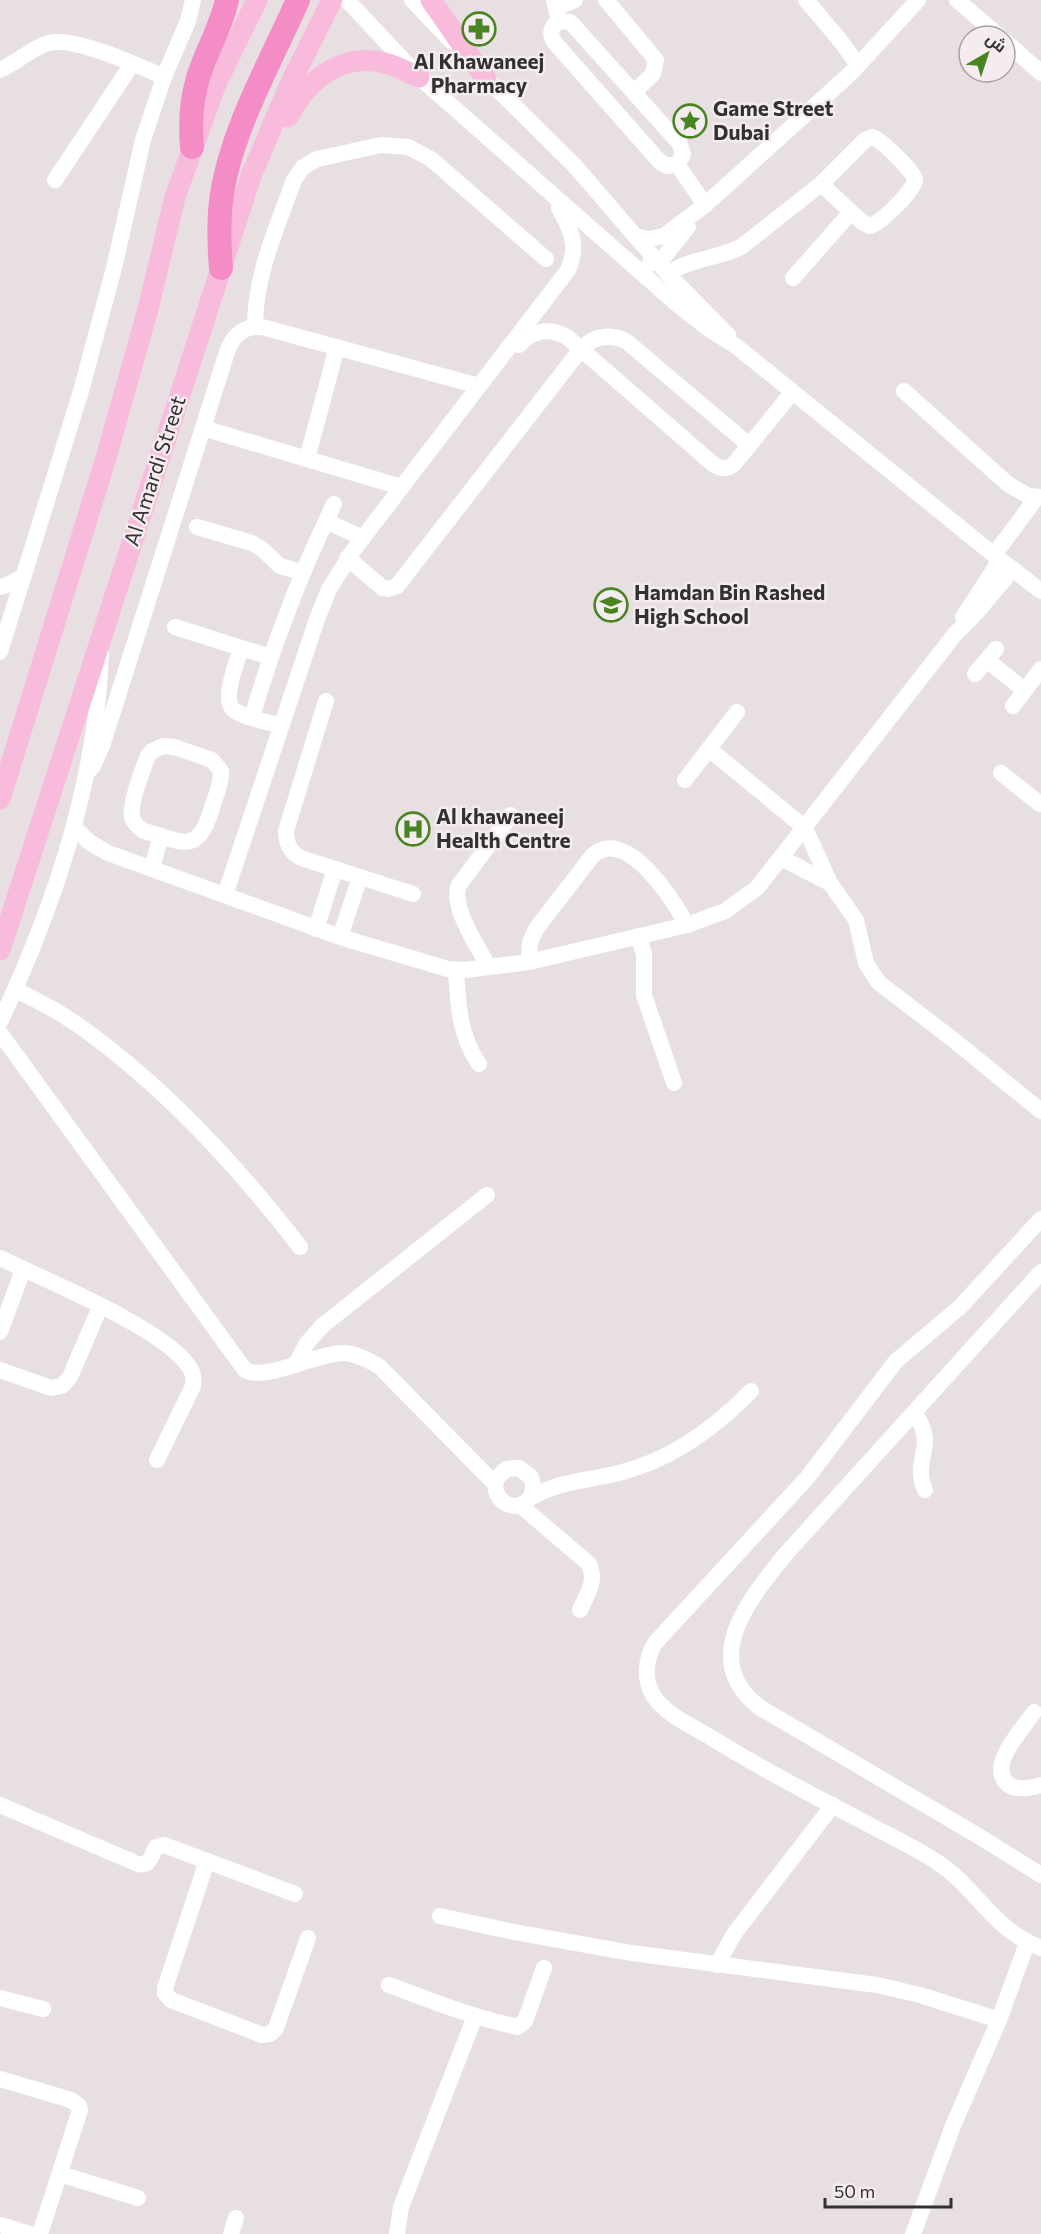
<svg xmlns="http://www.w3.org/2000/svg" width="1041" height="2234" font-family="Commissioner,Cairo,sans-serif">
<rect width="100%" height="100%" fill="#e8dfe3"/>
<g fill="none" stroke-linecap="round" stroke-linejoin="round">
<g stroke="#fff" stroke-width="16">
<path d="M347,0L419,77L678,305L710,330L736,346L994,555L1041,591"/>
<path d="M412,0L451,41"/>
<path d="M554,0L559,21"/>
<path d="M606,0L656,60L653,74L634,92"/>
<path d="M806,0L839,39L858,65"/>
<path d="M957,0L999,36"/>
<path d="M556,8L575,0"/>
<path d="M559,21L570,22L574,26L680,144L683,155L677,164L668,166L660,162L555,43C549,35 550,27 559,21Z"/>
<path d="M1005,41L1041,73"/>
<path d="M0,70C16,63 35,46 49,43C72,36 140,66 164,77"/>
<path d="M479,71L575,166L668,274L728,335"/>
<path d="M872,137C881,139 913,171 915,179C916,189 880,224 870,226L862,222L821,184L865,140Z"/>
<path d="M677,164L705,205"/>
<path d="M55,180L132,64"/>
<path d="M635,236L649,239L664,236L705,205L851,73L918,0"/>
<path d="M650,263H659L688,227"/>
<path d="M668,274C690,258 717,259 741,247L821,184"/>
<path d="M793,278L851,212"/>
<path d="M255,326C255,275 277,227 294,180L303,167L317,159L381,145L408,147L431,159L546,259"/>
<path d="M519,345C532,330 550,327 567,337L713,464C720,469 727,470 734,464L792,393"/>
<path d="M904,391L1009,485L1029,496L1041,497"/>
<path d="M203,428L401,487"/>
<path d="M307,459L337,347"/>
<path d="M326,521L363,538"/>
<path d="M197,527L252,543L262,549L280,566L302,572"/>
<path d="M994,555L1037,497"/>
<path d="M347,558L383,588L388,589L397,586L581,349C594,336 609,333 626,341L749,445"/>
<path d="M0,587L10,584L24,576"/>
<path d="M963,617L1000,560"/>
<path d="M175,627L270,657"/>
<path d="M241,648C237,663 220,701 235,711C246,718 268,722 281,726"/>
<path d="M0,652L81,391L114,268L143,140L164,77L188,21L193,0"/>
<path d="M987,660L1024,690"/>
<path d="M975,674L996,649"/>
<path d="M326,701L286,831C286,845 291,854 304,859L413,894"/>
<path d="M1013,706L1041,669"/>
<path d="M252,717C274,642 300,574 334,504"/>
<path d="M163,746L174,747L212,760L221,771C222,783 215,797 212,808C197,856 184,842 144,831C138,827 133,823 132,817C129,805 143,768 148,756L152,751Z"/>
<path d="M709,749L805,828L830,883L856,920L866,963L878,982L951,1038L1041,1111"/>
<path d="M1001,773L1040,804"/>
<path d="M86,774L93,766L102,746L227,352C233,335 243,326 262,327L479,386"/>
<path d="M685,780L737,712"/>
<path d="M74,827L89,842L108,853L340,937L448,969L465,970L529,962L687,925L725,911L757,888L955,634L976,613L1013,569"/>
<path d="M781,858L830,883"/>
<path d="M152,868L161,836"/>
<path d="M225,895L316,622L329,589L355,548L568,270C579,246 571,230 559,208"/>
<path d="M316,929L335,869"/>
<path d="M638,936L644,954V995L674,1083"/>
<path d="M340,937L360,877"/>
<path d="M529,962L530,942L536,929L593,855C627,826 673,900 687,925"/>
<path d="M488,966C478,947 450,906 459,885L511,815"/>
<path d="M456,970C458,1004 459,1035 479,1064"/>
<path d="M15,990C61,1010 94,1035 132,1067C196,1121 249,1181 300,1247"/>
<path d="M0,1022C54,907 96,783 101,655"/>
<path d="M0,1033L245,1370C266,1382 318,1352 345,1353C358,1354 369,1360 380,1367L495,1484C497,1518 543,1509 531,1477L519,1468L506,1469L497,1478L495,1484"/>
<path d="M1041,1219L960,1307L896,1361L807,1478L655,1643C645,1660 643,1681 655,1698C667,1715 690,1725 707,1735C758,1767 812,1795 866,1823C888,1835 912,1846 934,1860C977,1887 991,1929 1041,1948"/>
<path d="M0,1258C43,1279 168,1330 190,1368C194,1374 194,1380 193,1386L157,1460"/>
<path d="M1041,1272L784,1556C749,1600 699,1659 759,1707L980,1837L1041,1875"/>
<path d="M0,1332L23,1270"/>
<path d="M296,1364L307,1343L322,1326L487,1195"/>
<path d="M0,1370L51,1388L62,1386L70,1377L100,1307"/>
<path d="M914,1413C939,1444 911,1460 925,1490"/>
<path d="M530,1498C559,1481 586,1481 619,1473C671,1460 714,1429 751,1391"/>
<path d="M520,1505L589,1564C597,1581 587,1594 580,1610"/>
<path d="M1034,1712C1023,1729 985,1767 1009,1785C1018,1791 1031,1788 1041,1785"/>
<path d="M0,1805L138,1864C150,1867 151,1856 156,1847L164,1845L295,1894"/>
<path d="M207,1861L165,1988V1993L171,2000L262,2035L270,2034L276,2028L308,1938"/>
<path d="M440,1916L509,1931L632,1953L877,1985L920,1995L999,2020"/>
<path d="M717,1965L734,1934L833,1805"/>
<path d="M389,1985C431,2001 473,2017 517,2027L525,2021L544,1968"/>
<path d="M0,1998L43,2009"/>
<path d="M0,2079L71,2100L79,2106L80,2110L40,2234"/>
<path d="M60,2174L138,2198"/>
<path d="M0,2225L30,2234"/>
<path d="M231,2234L236,2218"/>
<path d="M397,2234L401,2207L475,2016"/>
<path d="M913,2234L953,2126L999,2020L1027,1943"/>
</g>
<g stroke="#f8bbdc" stroke-width="21">
<path d="M431,0L486,79"/>
<path d="M288,117C307,80 343,50 388,64C398,67 409,73 419,77"/>
<path d="M0,799L106,458L148,309L175,197L216,84L257,0"/>
<path d="M0,950L252,173L292,80L332,0"/>
</g>
<g stroke="#f48dc5" stroke-width="24">
<path d="M192,147C190,124 191,101 198,78C206,51 221,28 227,0"/>
<path d="M221,268C219,244 218,219 222,194C232,129 271,61 298,0"/>
</g>
</g>
<defs>
<g id="pharmacy-ring" transform="scale(1.725)"><circle r="9.5" fill="#f5ecf0" stroke="#488422" stroke-width="1.5"/><path d="M-2-6h4v4h4v4h-4v4h-4v-4h-4v-4h4Z" fill="#488422"/></g>
<g id="sight-ring" transform="scale(1.725)"><circle r="9.5" fill="#f5ecf0" stroke="#488422" stroke-width="1.5"/><path d="M0-6L1.8-2.2L6-1.7L2.9 1.2L3.7 5.4L0 3.3L-3.7 5.4L-2.9 1.2L-6-1.7L-1.8-2.2Z" fill="#488422"/></g>
<g id="school-ring" transform="scale(1.725)"><circle r="9.5" fill="#f5ecf0" stroke="#488422" stroke-width="1.5"/><path d="M0-5L7-2L0 1L-7-2ZM-4 1L0 2.5L4 1V4Q0 6-4 4Z" fill="#488422"/></g>
<g id="hospital-ring" transform="scale(1.725)"><circle r="9.5" fill="#f5ecf0" stroke="#488422" stroke-width="1.5"/><path d="M-5-5h3v3.5h4V-5h3V5h-3V1.5h-4V5h-3Z" fill="#488422"/></g>
</defs>
<g fill-rule="evenodd">
<use href="#pharmacy-ring" x="479" y="29"/>
<use href="#sight-ring" x="690" y="121"/>
<use href="#school-ring" x="611" y="605"/>
<use href="#hospital-ring" x="413" y="829"/>
</g>
<g text-anchor="middle" stroke-width="5" stroke-linejoin="round" paint-order="stroke">
<g font-size="21" font-weight="bold" fill="#333032" stroke="#f5ecf0" text-anchor="start">
<text x="479" y="69" text-anchor="middle">Al Khawaneej<tspan x="479" dy="24">Pharmacy</tspan></text>
<text x="713" y="116">Game Street<tspan x="713" dy="24">Dubai</tspan></text>
<text x="634" y="600">Hamdan Bin Rashed<tspan x="634" dy="24">High School</tspan></text>
<text x="436" y="824">Al khawaneej<tspan x="436" dy="24">Health Centre</tspan></text>
</g>
<g font-size="21" fill="#333032" stroke="#f5ecf0">
<text transform="translate(155 471) rotate(-72)" y="7">Al Amardi Street</text>
</g>
</g>
<g transform="translate(987 54) rotate(39)"><circle r="28" fill="#f5ecf0" stroke="#a7a1a4" stroke-width="1.5"/>
<path d="M0-4.5L10 22L0 15L-10 22Z" fill="#488422"/>
<text y="-9" font-size="16" font-weight="bold" text-anchor="middle" fill="#333032">ش</text>
</g>
<path d="M825 2198v9h126v-9" fill="none" stroke="#333032" stroke-width="3"/>
<text x="834" y="2198" font-size="18" fill="#333032" stroke="#f5ecf0" stroke-width="4.5" paint-order="stroke">50 m</text>
</svg>
